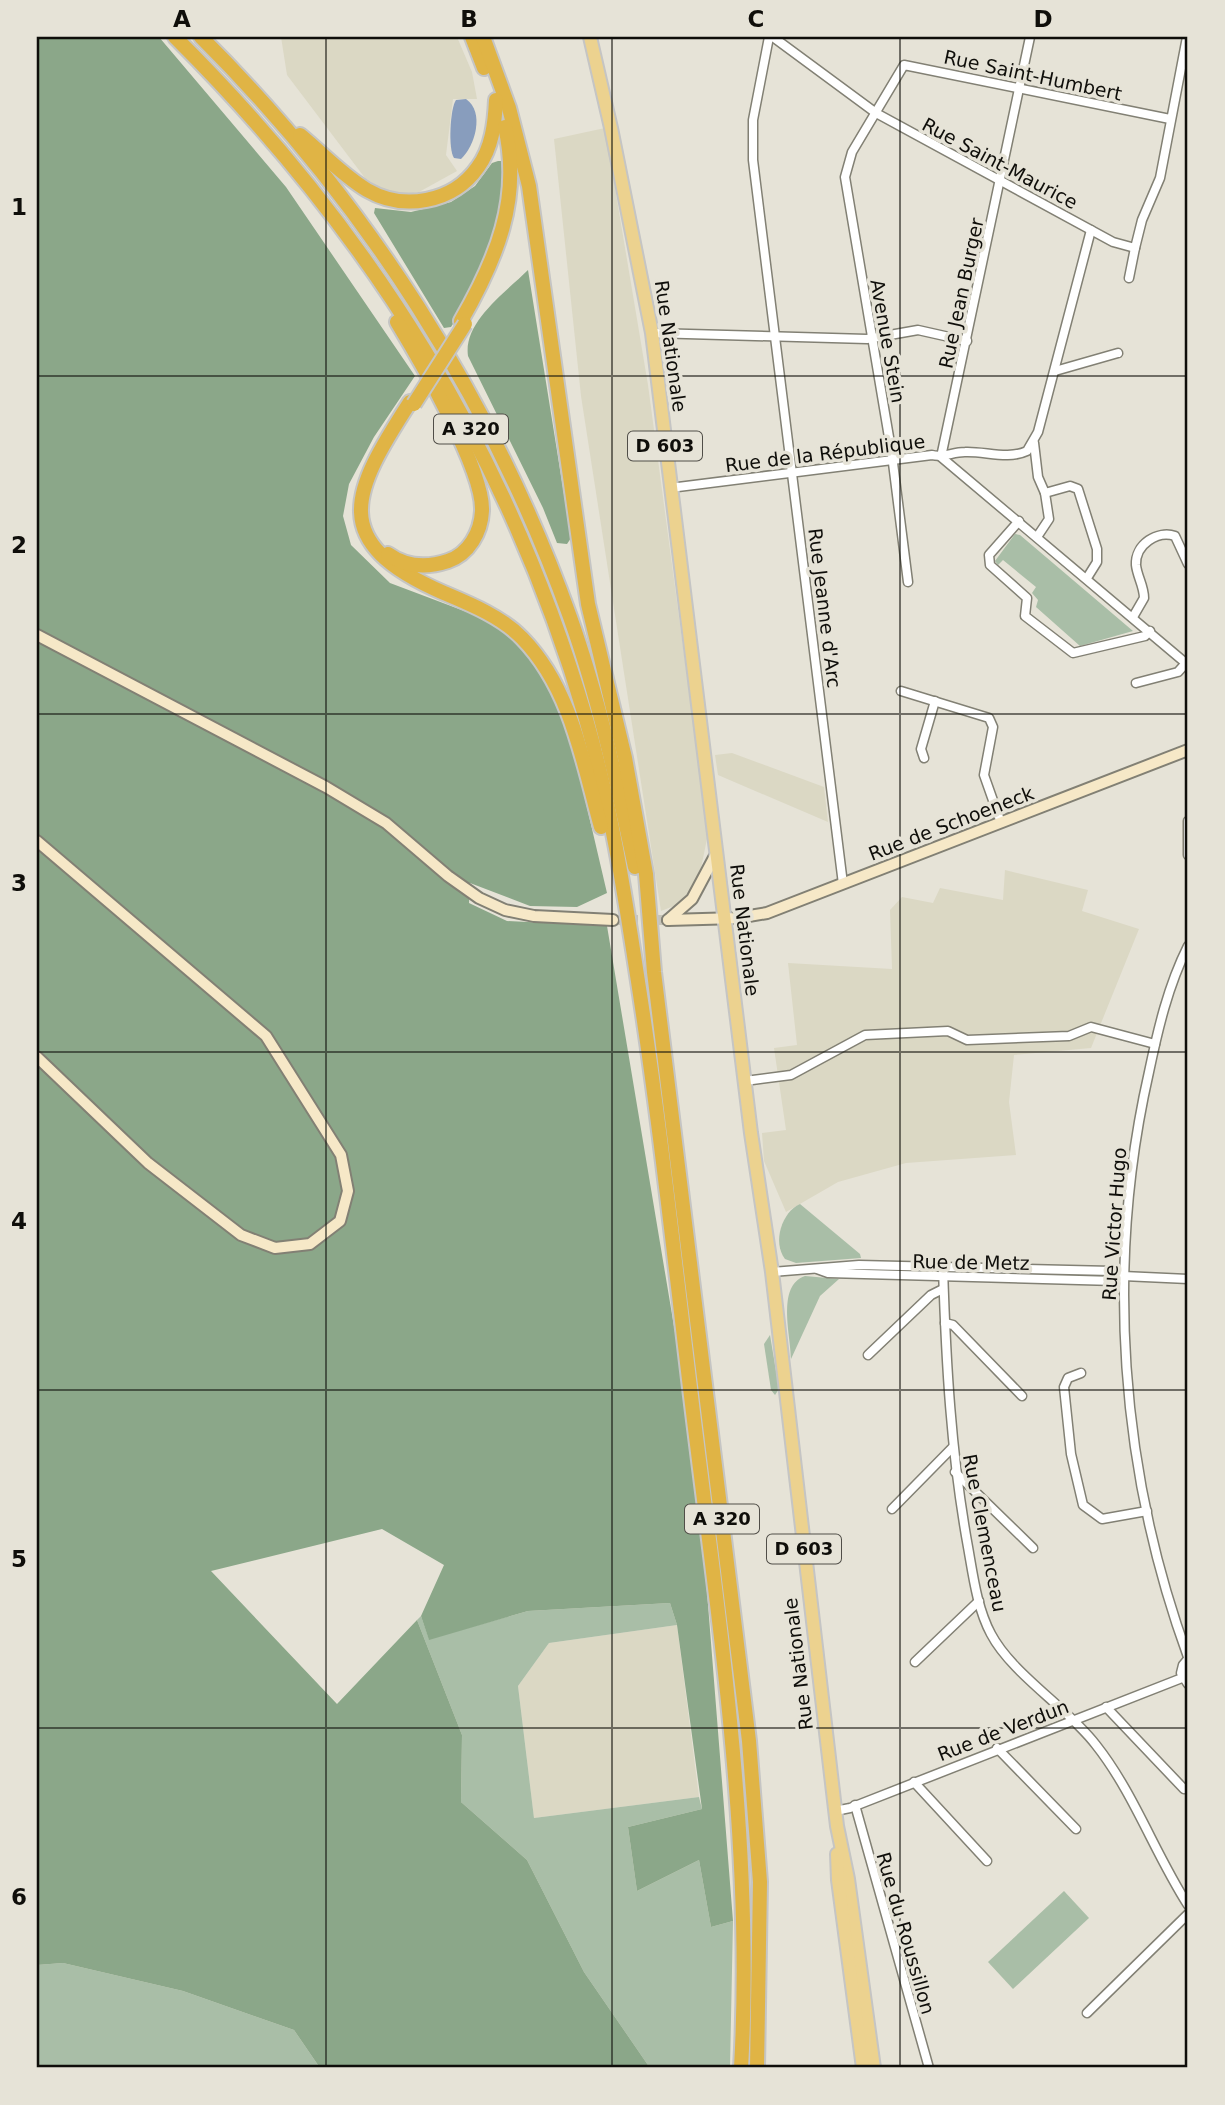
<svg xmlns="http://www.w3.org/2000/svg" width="1225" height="2105" font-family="'DejaVu Sans',sans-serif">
<rect width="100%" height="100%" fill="#e6e3d7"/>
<g fill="#dbd8c4">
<path d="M281,37H457L472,72L477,99H453L446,155L457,171L419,192L405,194L382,189L365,178L287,75Z"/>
<path d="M605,128L648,385L708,834L701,868L691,889L679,904L661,911L581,396L554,139Z"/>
<path d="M732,753L824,787L828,822L718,775L715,755Z"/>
<path d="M1005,870L1088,890L1082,911L1139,929L1091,1048L1014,1055L1009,1102L1016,1155L906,1163L838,1182L786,1212L764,1161L762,1133L786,1130L774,1048L797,1045L788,963L892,969L890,910L902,897L933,903L940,888L1003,900Z"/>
<path d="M677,1625L699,1797L534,1818L518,1686L549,1643Z"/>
</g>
<g fill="#a9bea7">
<path d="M1015,534L1020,535L1133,631L1080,646L1036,607L1038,600L1032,593L1036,587L1003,560L998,565L995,561Z"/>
<path d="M800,1204L860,1254L861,1258L796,1263L785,1259C772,1242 782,1212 800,1204Z"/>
<path d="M805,1276L839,1279L820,1296L791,1359C791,1335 776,1286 805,1276Z"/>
<path d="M770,1335L779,1389L775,1395L771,1390L764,1344Z"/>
<path d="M670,1603L677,1625L549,1643L518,1686L534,1818L699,1797L702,1809L628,1827L637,1891L699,1860L711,1927L733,1921L730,2068H650L584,1972L527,1860L461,1802L462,1735L417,1620L421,1616L429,1639L528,1611Z"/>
<path d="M1064,1891L1089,1918L1013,1989L988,1962Z"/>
<path d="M63,1963L183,1991L294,2030L320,2068H37V1965Z"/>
</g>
<g fill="#8ba789">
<path d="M37,37H159L286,187L415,376L374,437L349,484L343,516L351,545L390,583L504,626L543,669L567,722L607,893L577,907L530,906L470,883L469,903L507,921L607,926L689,1416L707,1592L733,1921L711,1927L699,1860L637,1891L628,1827L702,1809L677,1625L670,1603L528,1611L429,1640L421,1616L444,1565L382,1529L211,1571L337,1704L417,1620L462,1735L461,1802L527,1860L584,1972L650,2068H320L294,2030L183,1991L63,1963L37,1965Z"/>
<path d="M498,161H503L505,167L500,222L465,305L451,327L444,328L374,213L375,208L411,212L451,202L475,186L492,163Z"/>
<path d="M528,270L571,538L567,544L557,543L543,508L468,356C463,322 506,292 528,270Z"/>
</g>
<path fill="#889dbd" d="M466,99C485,112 475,146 461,159L454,158C448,150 450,108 456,100Z"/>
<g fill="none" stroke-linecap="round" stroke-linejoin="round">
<path stroke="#c6c3b8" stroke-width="10" stroke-dasharray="10 5" stroke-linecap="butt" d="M613,920H668"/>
<g stroke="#828074" stroke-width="11">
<g id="street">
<path d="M769,37L753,120V160L843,884"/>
<path d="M773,37L876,113L1113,242L1135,248L1142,220L1160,178L1187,37"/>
<path d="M1030,37L941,457L1188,665"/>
<path d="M1129,278L1135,248"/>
<path d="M652,333L867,339L918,330L967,341"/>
<path d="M1055,371L1118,353"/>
<path d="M1034,443L1038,477L1045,493L1070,486L1078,489L1097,549V562L1087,578"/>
<path d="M670,488L932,455C944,458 952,452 965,452C985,451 1008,460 1027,451L1038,432L1091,230"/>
<path d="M1019,521L989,555L990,565L1027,598L1025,616L1073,653L1145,636L1150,631"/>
<path d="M1037,537L1049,519L1045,493"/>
<path d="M908,582L892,455L845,177L852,152L904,65L1170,119"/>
<path d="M1133,617L1144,598C1144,586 1137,576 1136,565C1135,544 1158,530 1175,536L1188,564"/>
<path d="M1136,683L1178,672L1186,663"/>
<path d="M901,691L989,718L993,727L984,775L1001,823"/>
<path d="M924,758L921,749L935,701"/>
<path d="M1188,821V855"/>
<path d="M1188,946C1168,986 1158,1029 1149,1072C1105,1265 1120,1471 1188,1657"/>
<path d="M745,1081L791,1075L865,1035L948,1031L967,1040L1069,1036L1091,1027L1155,1044"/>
<path d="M943,1268C946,1362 951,1454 968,1547C973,1575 977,1608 991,1634C1012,1674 1068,1708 1096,1745C1134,1793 1155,1854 1188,1905"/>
<path d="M817,1269L828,1273L1115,1281L1123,1276"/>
<path d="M772,1272L859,1265L1112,1271L1123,1276L1188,1279"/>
<path d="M945,1323L953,1325L1022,1396"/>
<path d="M868,1355L931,1295L943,1289"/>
<path d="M1081,1373L1068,1378L1064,1387L1071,1454L1083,1505L1102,1519L1147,1511"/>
<path d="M955,1472L1033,1548"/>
<path d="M892,1509L953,1447"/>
<path d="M1188,1659L1183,1665L1181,1673L1188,1684"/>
<path d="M915,1662L979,1601"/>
<path d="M1106,1707L1184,1789"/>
<path d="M997,1748L1076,1829"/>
<path d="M914,1782L987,1861"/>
<path d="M855,1805L929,2068"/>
<path d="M835,1811L850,1808L1182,1678"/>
<path d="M1087,2013L1188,1914"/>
</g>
</g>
<g stroke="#828074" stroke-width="14">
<g id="secondary">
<path d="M37,635L326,787L386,823L448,876L479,898L505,910L534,916L613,920"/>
<path d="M37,841L266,1036L341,1155L348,1191L340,1221L310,1244L275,1248L241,1235L148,1163L37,1057"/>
<path d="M668,920L737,918L767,913L1188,750"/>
<path d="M668,920L692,899L716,854"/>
</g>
</g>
<g stroke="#c5c5c4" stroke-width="16">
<g id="primary">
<path d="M590,37L611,128L652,333L751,1133L772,1272L837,1826L848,1879L874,2068"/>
<path d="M837,1854L838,1880L863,2068"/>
</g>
</g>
<g stroke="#c5c5c4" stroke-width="18">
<g id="highway">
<path d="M175,37C372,233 508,452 586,719C610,802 624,890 637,975C659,1115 674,1256 691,1396C718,1619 754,1843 741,2068"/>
<path d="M201,37C365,200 492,399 570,617C599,698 617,783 635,867"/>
<path d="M472,37L484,68"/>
<path d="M483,37L509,108L529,186L588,604L625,758L646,874L654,972L749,1741L760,1882L757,2068"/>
<path d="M300,135C322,153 342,175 367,190C403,211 453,203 478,167C492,148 495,123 496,100"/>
<path d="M461,321C496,260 522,199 505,127"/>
<path d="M410,402C352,492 326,542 444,593C470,604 502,617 522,638C571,688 583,762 601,827"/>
<path d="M388,554C406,567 427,568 448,561C469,554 481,532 482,511C484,470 420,360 397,322"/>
</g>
</g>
<use href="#street" stroke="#fff" stroke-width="8"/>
<use href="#secondary" stroke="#f6e8c7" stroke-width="10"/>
<use href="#primary" stroke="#ecd28f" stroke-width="12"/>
<use href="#highway" stroke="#e0b445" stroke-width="14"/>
<g stroke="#c5c5c4" stroke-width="18" stroke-linecap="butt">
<path id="highway-bridge" d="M414,404L465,324"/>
</g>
<use href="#highway-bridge" stroke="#e0b445" stroke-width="14"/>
</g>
<path fill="none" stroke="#0f0e0a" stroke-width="2" stroke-opacity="0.55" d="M326,37V2068M612,37V2068M900,37V2068M37,376H1188M37,714H1188M37,1052H1188M37,1390H1188M37,1728H1188"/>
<g text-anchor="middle" stroke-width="7" stroke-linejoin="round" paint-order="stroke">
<g fill="#e6e3d7" stroke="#504e48" stroke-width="2">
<rect x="434" y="414.5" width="74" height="29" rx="5"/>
<rect x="628" y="431.5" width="74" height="29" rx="5"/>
<rect x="685" y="1504.5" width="74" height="29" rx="5"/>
<rect x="767" y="1534.5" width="74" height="29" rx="5"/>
</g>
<g font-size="18" font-weight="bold" fill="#0f0e0a">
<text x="471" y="435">A 320</text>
<text x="665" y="452">D 603</text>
<text x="722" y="1525">A 320</text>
<text x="804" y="1555">D 603</text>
</g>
<g font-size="19" fill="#0f0e0a" stroke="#e6e3d7">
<text transform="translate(1033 75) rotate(12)" y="7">Rue Saint-Humbert</text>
<text transform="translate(1000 163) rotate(28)" y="7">Rue Saint-Maurice</text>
<text transform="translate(961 293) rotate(-78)" y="7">Rue Jean Burger</text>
<text transform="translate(888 341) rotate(80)" y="7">Avenue Stein</text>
<text transform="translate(671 346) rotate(82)" y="7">Rue Nationale</text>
<text transform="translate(825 453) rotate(-7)" y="7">Rue de la République</text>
<text transform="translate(825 608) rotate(83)" y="7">Rue Jeanne d'Arc</text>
<text transform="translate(951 823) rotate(-21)" y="7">Rue de Schoeneck</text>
<text transform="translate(745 930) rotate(83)" y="7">Rue Nationale</text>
<text transform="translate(1114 1224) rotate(-86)" y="7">Rue Victor Hugo</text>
<text transform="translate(971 1262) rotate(1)" y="7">Rue de Metz</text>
<text transform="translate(985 1533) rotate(79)" y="7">Rue Clemenceau</text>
<text transform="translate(798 1664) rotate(-97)" y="7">Rue Nationale</text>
<text transform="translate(1003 1730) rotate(-21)" y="7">Rue de Verdun</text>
<text transform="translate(906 1933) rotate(74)" y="7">Rue du Roussillon</text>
</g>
</g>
<rect width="1225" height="2105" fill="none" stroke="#e6e3d7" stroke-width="77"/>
<rect x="38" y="38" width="1148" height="2028" fill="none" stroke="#0f0e0a" stroke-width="2.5"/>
<g font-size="23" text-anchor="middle" font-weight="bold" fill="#0f0e0a">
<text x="182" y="27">A</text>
<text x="469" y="27">B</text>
<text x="756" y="27">C</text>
<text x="1043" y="27">D</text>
<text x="19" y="215">1</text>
<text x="19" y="553">2</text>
<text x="19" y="891">3</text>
<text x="19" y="1229">4</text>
<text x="19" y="1567">5</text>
<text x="19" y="1905">6</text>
</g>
</svg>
